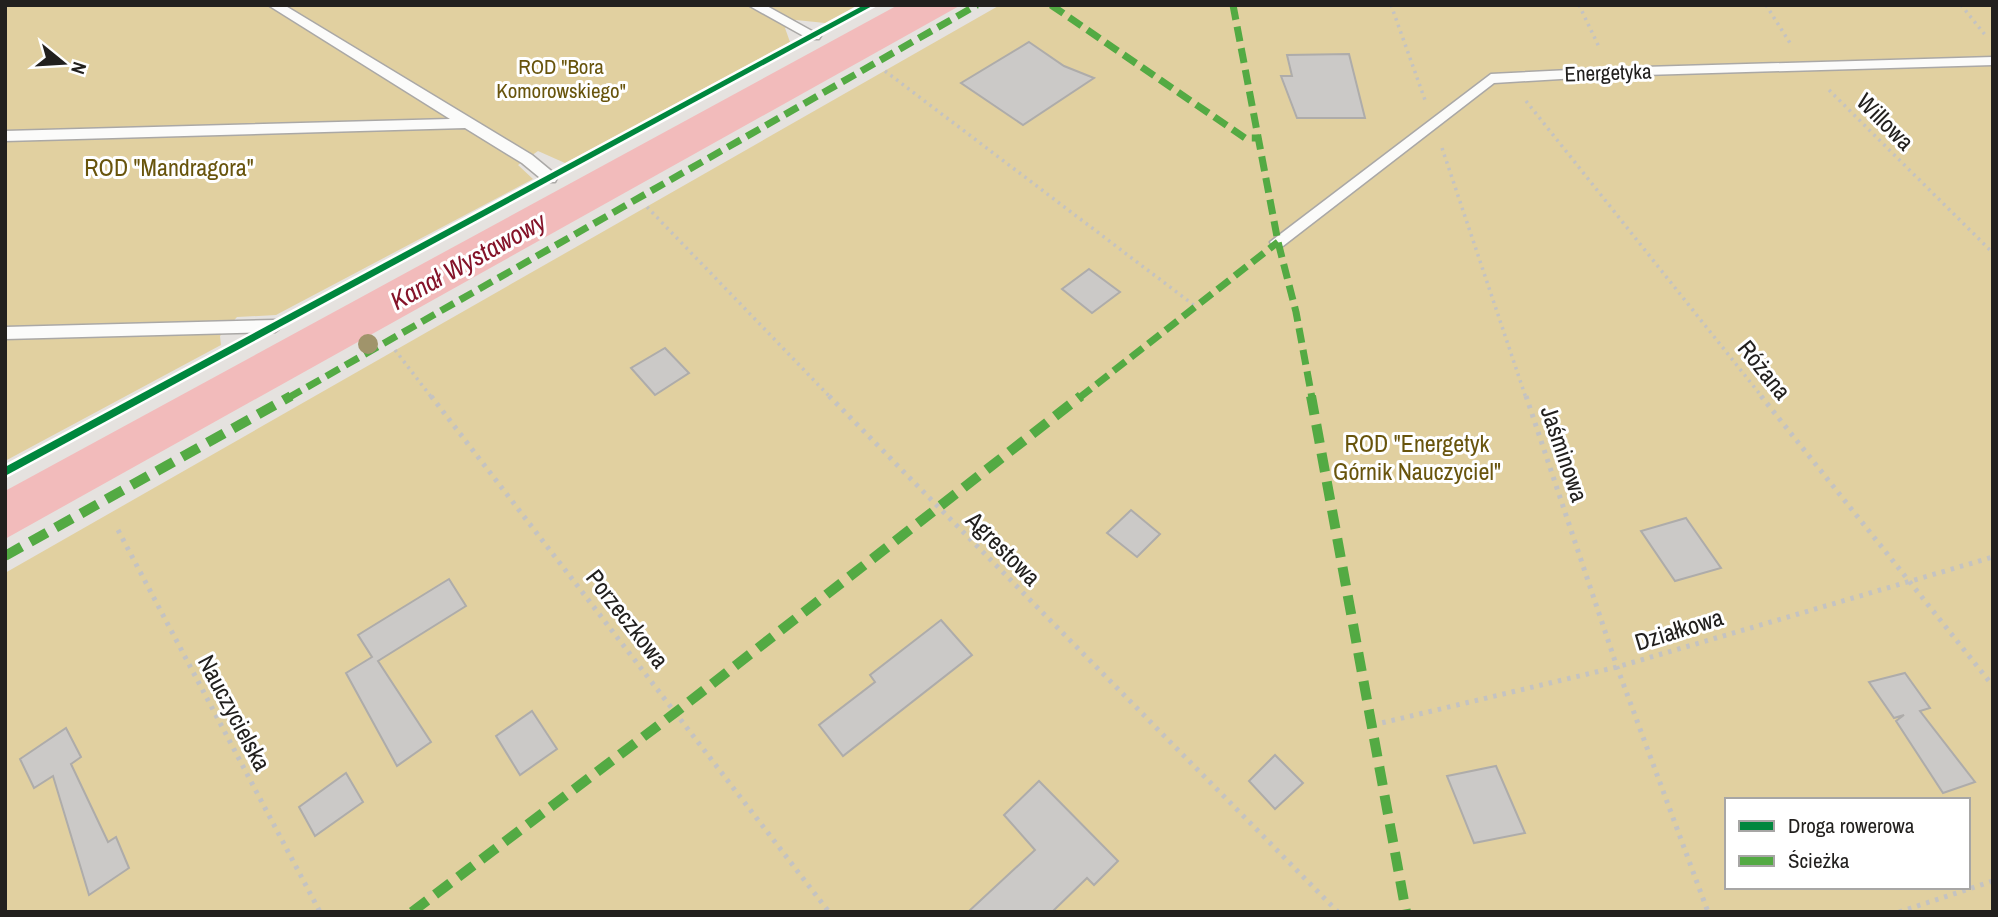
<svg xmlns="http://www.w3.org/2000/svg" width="1998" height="917" font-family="'Archivo Narrow',sans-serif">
<rect width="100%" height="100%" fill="#e5e2df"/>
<g fill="#e1d0a0" fill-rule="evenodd">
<path d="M5,5H858L825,23L796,20L785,28L790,42L565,163L538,151L518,165L533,179L276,315L237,317L220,336L221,345L5,461Z"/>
<path d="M1000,5H1993V912H5V573ZM1727,800H1968V887H1727Z"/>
</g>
<path fill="#f2bbbb" d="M898,5H961L5,539V491Z"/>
<g fill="#cbc9c7" stroke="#aeacaa" stroke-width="2">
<path d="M1029,42L1064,66L1094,78L1023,125L961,83Z"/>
<path d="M1349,54L1365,118H1297L1281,76H1292L1287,55Z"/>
<path d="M1089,269L1120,292L1092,313L1062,289Z"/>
<path d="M665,348L689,373L655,395L631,368Z"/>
<path d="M1131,510L1160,534L1137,557L1107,533Z"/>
<path d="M1686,518L1721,568L1675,581L1641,531Z"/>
<path d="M449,579L466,606L378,661L431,742L397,766L346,673L372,657L358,635Z"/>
<path d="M941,620L972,655L843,756L819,725L875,682L870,675Z"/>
<path d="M1905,673L1930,708L1920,711L1975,782L1943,793L1896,721L1904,715L1894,718L1869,682Z"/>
<path d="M532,711L557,749L520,775L496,736Z"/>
<path d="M66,728L81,757L71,764L108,842L116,837L129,868L89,895L53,776L34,788L20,759Z"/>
<path d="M1275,755L1303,783L1275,809L1249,781Z"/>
<path d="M1496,766L1525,833L1474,843L1447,776Z"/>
<path d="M346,773L363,802L315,836L299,807Z"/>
<path d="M1039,781L1118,861L1094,885L1087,878L1052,912H968L1035,850L1004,815Z"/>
</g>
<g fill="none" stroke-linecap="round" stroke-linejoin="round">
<g stroke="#aaa8a6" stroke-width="3">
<g id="service">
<path d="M268,5H284L532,155L555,174L557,178L555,182H545L522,163L465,128L5,141V131L450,119Z"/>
<path d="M748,5H765L821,36L819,39H809Z"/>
<path d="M1993,57V65L1610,76L1494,83L1283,246H1273L1270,242L1491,74L1610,68Z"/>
<path d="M275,320L283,326L275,332L5,339V327Z"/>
</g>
</g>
<g stroke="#c4c3c2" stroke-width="3.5" stroke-dasharray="2.5 4.5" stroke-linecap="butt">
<path d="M1391,5L1425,100"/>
<path d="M1579,5L1600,49"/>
<path d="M1766,5L1790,43"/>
<path d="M1961,5L1986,36"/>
<path d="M885,71L1195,306"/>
<path d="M1829,90L1993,253"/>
<path d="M1526,101L1763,398"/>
<path d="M1442,148L1526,398"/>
<path d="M647,207L831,398"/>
<path d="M395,350L432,398"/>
</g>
<g stroke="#c4c3c2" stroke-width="5" stroke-dasharray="3.5 6" stroke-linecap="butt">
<path d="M431,396L829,912"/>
<path d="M829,396L1338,912"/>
<path d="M1526,396L1617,667L1708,912"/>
<path d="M1761,396L1993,686"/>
<path d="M118,530L320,912"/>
<path d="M1373,725L1617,667L1993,557"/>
<path d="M1899,912L1993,881"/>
</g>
<use href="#service" fill="#fbfbfa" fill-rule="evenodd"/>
<g stroke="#53aa43" stroke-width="7" stroke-dasharray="15 7" stroke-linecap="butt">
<path d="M1051,5L1245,138H1259"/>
<path d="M1233,5L1278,242L1296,312L1312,398"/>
<path d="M288,398L977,5"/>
<path d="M1079,398L1278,242"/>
</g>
<g stroke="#53aa43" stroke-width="10" stroke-dasharray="19 10" stroke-linecap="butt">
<path d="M1311,396L1406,912"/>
<path d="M5,556L291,396"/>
<path d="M412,912L676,712L1081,396"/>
</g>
<g stroke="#fff" stroke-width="5">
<path id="cycleway" d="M864,5H874L5,476V467Z"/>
</g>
<use href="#cycleway" fill="#00873e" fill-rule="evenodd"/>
</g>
<circle fill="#a0946b" cx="368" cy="344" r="10"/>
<g text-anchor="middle" stroke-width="6" stroke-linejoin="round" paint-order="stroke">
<g font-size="21" fill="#68540c" stroke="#fff">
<text x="561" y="74">ROD "Bora<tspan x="561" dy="24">Komorowskiego"</tspan></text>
</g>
<g font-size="21" fill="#22201e" stroke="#fff">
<text transform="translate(1608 73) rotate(-2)" y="7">Energetyka</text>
</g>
<g font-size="24" fill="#22201e" stroke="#fff">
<text transform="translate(1885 122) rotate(45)" y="8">Willowa</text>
<text transform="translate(1764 370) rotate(51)" y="8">Różana</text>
<text transform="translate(1564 454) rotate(71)" y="8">Jaśminowa</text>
<text transform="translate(1003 549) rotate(45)" y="8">Agrestowa</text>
<text transform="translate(627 619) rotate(52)" y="8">Porzeczkowa</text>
<text transform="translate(1679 630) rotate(-17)" y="8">Działkowa</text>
<text transform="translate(234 713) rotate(62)" y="8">Nauczycielska</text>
</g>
<g font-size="24" fill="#68540c" stroke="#fff">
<text x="169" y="176">ROD "Mandragora"</text>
<text x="1417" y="452">ROD "Energetyk<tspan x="1417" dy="28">Górnik Nauczyciel"</tspan></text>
</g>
<g font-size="26" font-style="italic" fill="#841329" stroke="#fff">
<text transform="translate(468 261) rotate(-29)" y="9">Kanał Wystawowy</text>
</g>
</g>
<rect width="1998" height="917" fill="none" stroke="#22201e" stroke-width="14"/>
<rect x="1725" y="798" width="245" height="91" fill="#ffffff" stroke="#a7a6a5" stroke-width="2"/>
<rect x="1739" y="821" width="35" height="10" fill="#00873e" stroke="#a7a6a5" stroke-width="2"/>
<text x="1788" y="833" font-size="21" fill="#22201e">Droga rowerowa</text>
<rect x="1739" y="856" width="35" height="10" fill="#53aa43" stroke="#a7a6a5" stroke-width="2"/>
<text x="1788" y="868" font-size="21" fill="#22201e">Ścieżka</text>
<g transform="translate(63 63) rotate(108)" stroke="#ffffff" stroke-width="5" paint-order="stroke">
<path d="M0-5L12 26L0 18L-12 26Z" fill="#22201e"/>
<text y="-10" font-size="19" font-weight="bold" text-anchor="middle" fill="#22201e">N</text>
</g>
</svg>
